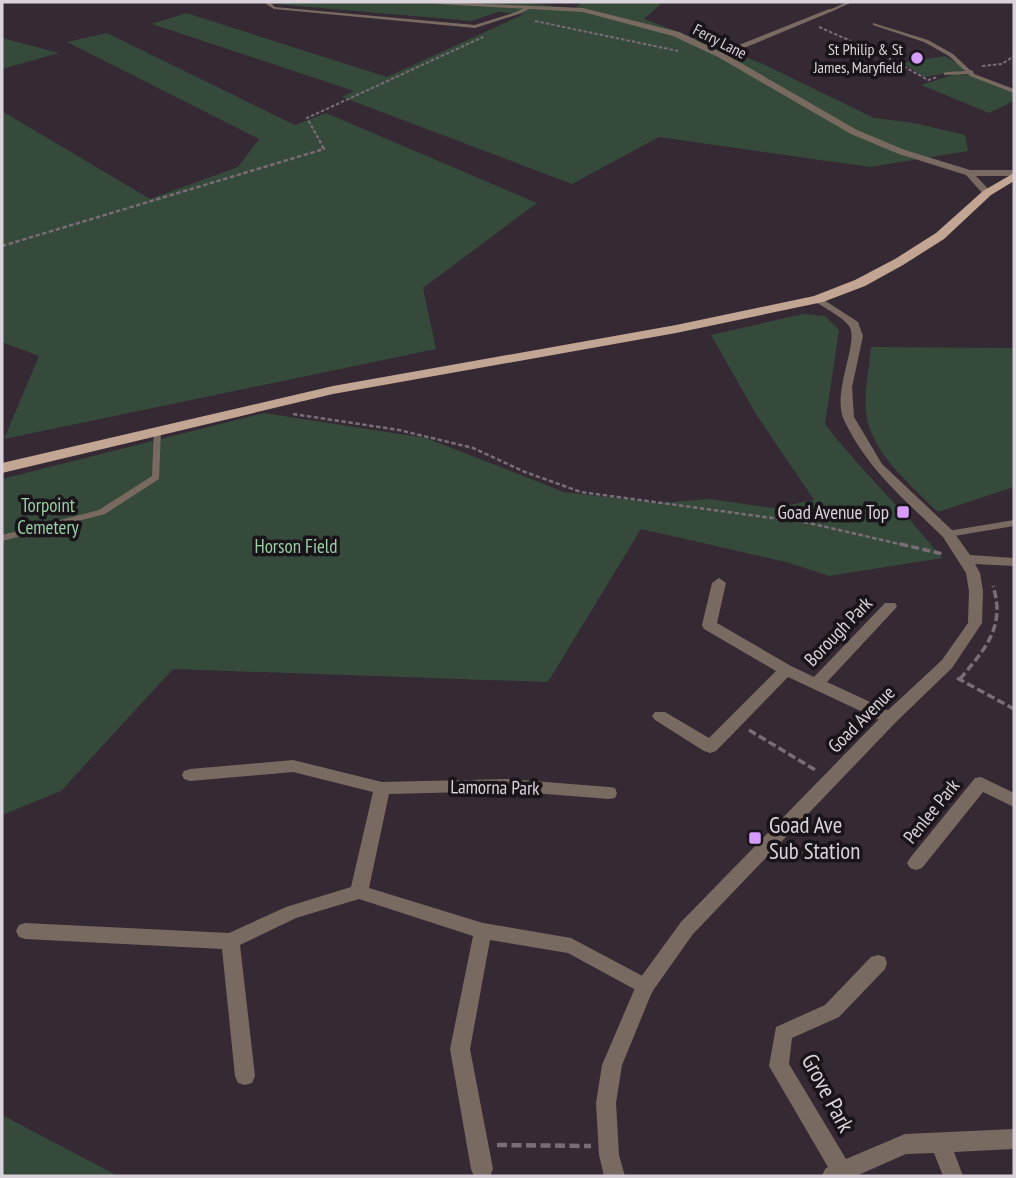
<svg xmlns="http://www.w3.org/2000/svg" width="1016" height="1178" font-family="'PT Sans Narrow',sans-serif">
<rect width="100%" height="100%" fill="#352934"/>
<g fill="#354a3a">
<path d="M251,2H515L575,8L582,2H663L644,19L761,63L874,118L914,123L965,135L968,151L870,167L659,137L572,184L342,97L354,91L152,24L186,13L387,77L524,14L498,12L472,21Z"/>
<path d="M107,33L295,125L326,113L537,203L423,288L436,349L4,439L39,356L2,342V111L150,199L238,167L259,139L67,42Z"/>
<path d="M2,37L6,39L59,53L2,69Z"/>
<path d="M945,56L964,68L963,71L924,77L903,63Z"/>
<path d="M955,74L969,75L1014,92V101L989,113L921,85Z"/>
<path d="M803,314L825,316L839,330L825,424C861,471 905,511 942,558L829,576L786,562L641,529L548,682L173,669L61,791L2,815V479L264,413L426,438L564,492L659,503L709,499L773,508L814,500L756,414L711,335Z"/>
<path d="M871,347L1014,348V487L938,512C912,486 879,460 868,423C862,400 869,371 871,347Z"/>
<path d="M2,1115L118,1176H2Z"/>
</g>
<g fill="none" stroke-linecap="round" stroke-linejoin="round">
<g stroke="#796e78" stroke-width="2" stroke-dasharray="3.5 2" stroke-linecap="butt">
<path d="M535,21L678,51"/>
<path d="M819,27L883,55L928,80L938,77"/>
<path d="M982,66L1002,64L1014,56"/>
<path d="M321,143L307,118L483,37"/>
</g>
<g stroke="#796e78" stroke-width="2.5" stroke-dasharray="4.5 2.5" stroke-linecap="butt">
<path d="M2,246L324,149L320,142"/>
<path d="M293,414L399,430L473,448L525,472L581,492L809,523L908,546"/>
</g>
<g stroke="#796e78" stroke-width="3.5" stroke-dasharray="8 3.5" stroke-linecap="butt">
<path d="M900,544L943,554"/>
<path d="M957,678L1014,709"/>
<path d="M960,679C985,649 1006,627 993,586"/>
<path d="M749,730L817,771"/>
</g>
<path stroke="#796e78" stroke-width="4.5" stroke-dasharray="10 4.5" stroke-linecap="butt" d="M497,1145L591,1146"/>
<g fill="#796a61" fill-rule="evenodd">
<path d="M269,2H275L272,4L275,7L475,25L516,12L529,6L533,7L519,14L475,28L274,9L266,4Z"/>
<path d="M847,2H852L833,11L829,10Z"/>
<path d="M873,23L928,40L953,54L970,70L973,71L974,74L1014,89V93L970,76L968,74L944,75V73L946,72L965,71L949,56L924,42L873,25Z"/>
<path d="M154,428H157L161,430L159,479L105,514L2,541V535L99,510L152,476Z"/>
<path d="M1014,520V526L948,537L943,534L948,531Z"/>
</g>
<g fill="#796a61" fill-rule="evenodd">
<path d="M435,2L583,8L679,32L721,52L829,9H833V11L727,55L857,130L905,150L970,170H1014V176H976L992,193L984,195L966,175L899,154L851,134L718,57L673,36L583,12L438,4Z"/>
<path d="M719,578L726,583L717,623L791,666L814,677L885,603H895L897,606L895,609L827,682L896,714L898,718L896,722H884L788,677L716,751L710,753L704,751L655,720L652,716L655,712H665L709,738L776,671L704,629L702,625L712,583Z"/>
<path d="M293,760L382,782L508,779L609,787L615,788L617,793L615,798L609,799L508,791L389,794L369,888L483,923L571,938L652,981L654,987L652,993L645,995L568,953L490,940L470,1049L493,1169L490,1176H474L471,1169L450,1049L473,936L359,899L296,918L240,945L255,1076L252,1083L245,1085L238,1083L235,1076L222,949L25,939L19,937L16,931L19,925L25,923L229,933L286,907L351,887L373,792L293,772L190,781L184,779L182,775L184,771L190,769Z"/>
<path d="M981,777L1014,793V807L983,792L922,868L916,870L910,868L907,863L910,858L975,778Z"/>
<path d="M878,955L885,957L887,963L885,969L839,1017L792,1038L789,1064L846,1159L905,1134L1014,1129V1149L954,1152L963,1176H943L934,1153L906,1154L856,1176H822L825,1169L828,1167L769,1066L776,1027L825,1005L871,957Z"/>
</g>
<path fill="#796a61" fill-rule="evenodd" d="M818,296L858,322L863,336L852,387L854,417L882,464L953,531L970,555L1014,558V566L975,564L980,573L983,591L982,623L952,668L896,722L693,934L652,992L622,1065L616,1103L619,1155L625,1176H604L599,1155L596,1103L602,1065L638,981L681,922L884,714L942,660L968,623L969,591L966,573L943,537C905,500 867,469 844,420C831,393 860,341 849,326C844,318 823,307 814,301V297Z"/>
<path fill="#c3a593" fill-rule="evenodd" d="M1014,173V181L991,195L944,239L903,265L865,286L823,302L676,333L333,394L2,473V463L333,386L676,325L814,296L855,280L895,259L936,233L983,191Z"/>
</g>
<g fill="#d59cfb" stroke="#191419" stroke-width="2.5">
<circle cx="917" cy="58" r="7"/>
<rect x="896" y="505" width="14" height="14" rx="3.5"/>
<rect x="748" y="831" width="14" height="14" rx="3.5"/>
</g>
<g text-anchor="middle" stroke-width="7" stroke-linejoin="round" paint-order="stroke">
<g font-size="16" fill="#dbd3db" stroke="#191419">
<text transform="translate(720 41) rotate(27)" y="6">Ferry Lane</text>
</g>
<g font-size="16" fill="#dbd3db" stroke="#191419" text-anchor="end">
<text x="903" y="55">St Philip &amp; St<tspan x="903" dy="18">James, Maryfield</tspan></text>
</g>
<g font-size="19" fill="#99cfa5" stroke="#191419">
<text x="48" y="512">Torpoint<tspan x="48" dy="22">Cemetery</tspan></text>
<text x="296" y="553">Horson Field</text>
</g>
<g font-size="19" fill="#dbd3db" stroke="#191419" text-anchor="end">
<text x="889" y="519">Goad Avenue Top</text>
</g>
<g font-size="19" fill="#dbd3db" stroke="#191419">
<text transform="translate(838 631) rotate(-46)" y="7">Borough Park</text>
<text transform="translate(861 719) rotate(-45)" y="7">Goad Avenue</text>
<text transform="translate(495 787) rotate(1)" y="7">Lamorna Park</text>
<text transform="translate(931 811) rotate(-51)" y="7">Penlee Park</text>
</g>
<g font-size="23" fill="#dbd3db" stroke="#191419" text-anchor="start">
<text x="769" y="833">Goad Ave<tspan x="769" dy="26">Sub Station</tspan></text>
</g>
<g font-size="23" fill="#dbd3db" stroke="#191419">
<text transform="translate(828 1093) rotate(62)" y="8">Grove Park</text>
</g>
</g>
<rect width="1016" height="1178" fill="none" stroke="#dbd3db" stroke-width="7"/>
</svg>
